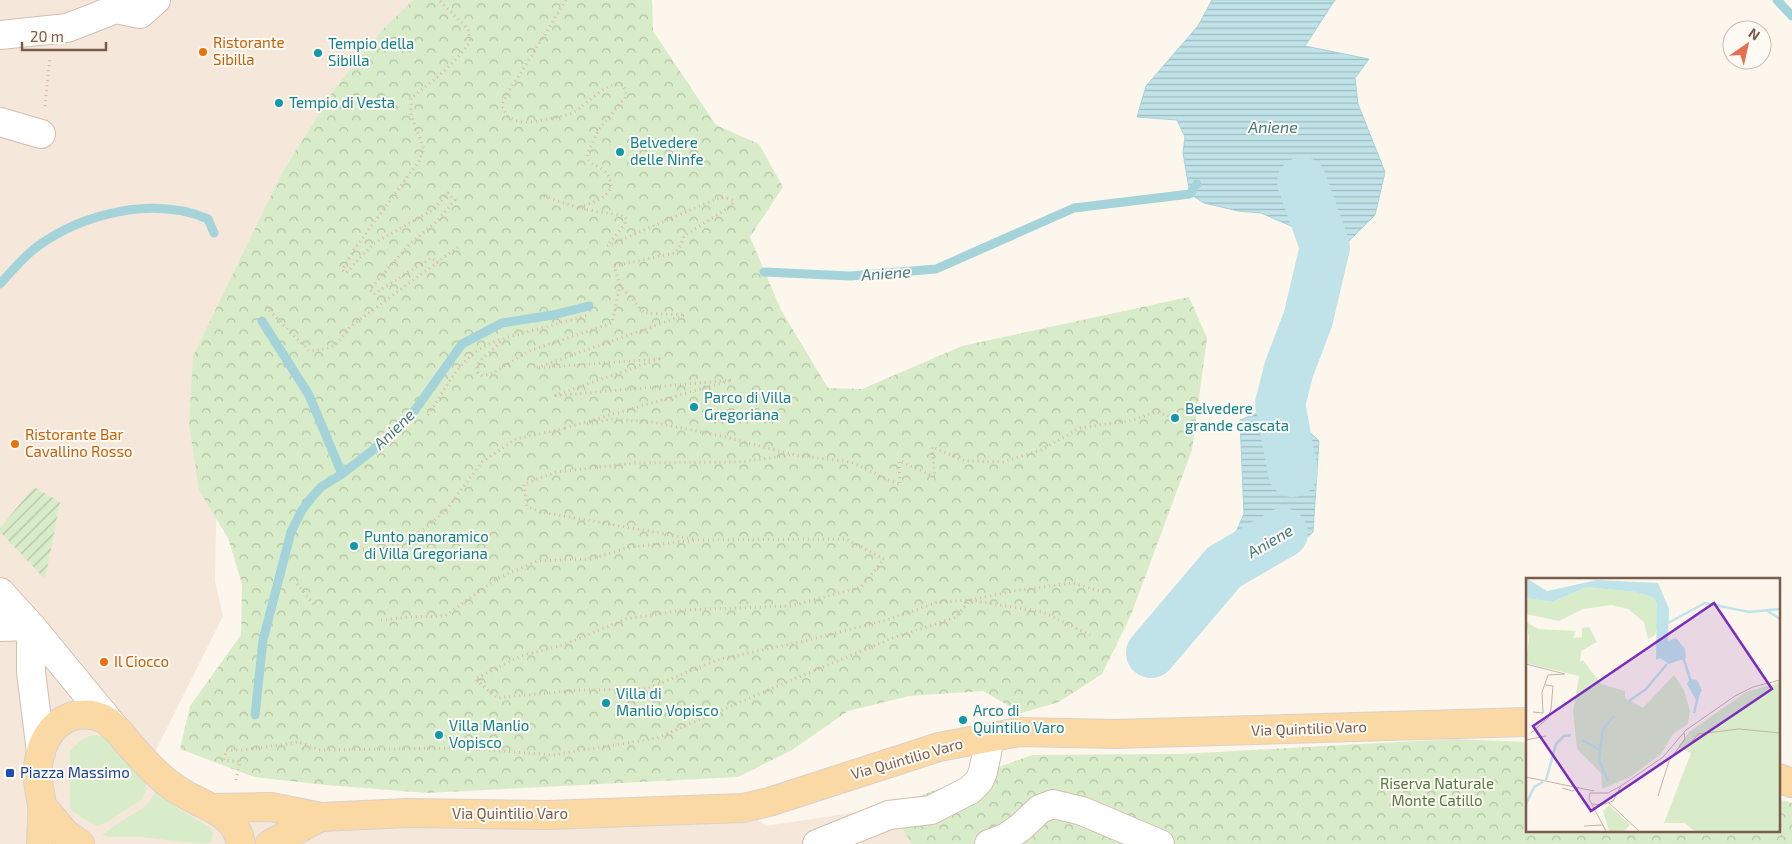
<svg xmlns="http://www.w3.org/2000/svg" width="1792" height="844" font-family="'Exo 2',sans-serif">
<defs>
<pattern id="park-crowns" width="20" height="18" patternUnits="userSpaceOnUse" patternTransform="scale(1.25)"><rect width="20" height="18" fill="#d8ecc9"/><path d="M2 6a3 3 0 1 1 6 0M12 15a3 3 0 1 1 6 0" fill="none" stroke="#b4c2a5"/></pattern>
<pattern id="garden-furrows" width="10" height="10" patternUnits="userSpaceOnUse" patternTransform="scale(1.25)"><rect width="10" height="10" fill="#d8ecc9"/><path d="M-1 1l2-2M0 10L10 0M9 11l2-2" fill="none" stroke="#b4c2a5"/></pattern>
<pattern id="water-rules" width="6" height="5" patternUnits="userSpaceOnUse" patternTransform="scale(1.25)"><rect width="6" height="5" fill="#bfe3e8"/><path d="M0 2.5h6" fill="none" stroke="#a0bbbe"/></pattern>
</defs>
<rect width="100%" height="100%" fill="#fdf6ec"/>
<path fill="#f5e8da" d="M0,0H413L382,30L335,88L283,171L217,477L215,581L223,616L148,766L200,802L743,808L766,826L889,807L912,844H0Z"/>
<g fill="#d8ecc9">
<path d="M92,735L104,736L144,780L147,789L141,800L107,822L97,826L82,818L70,809V751L80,741Z"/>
<path d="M156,792L177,808L209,827L213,834L211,843C187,844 164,839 141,837C129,835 114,839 102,835L120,822L146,806Z"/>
</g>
<g fill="url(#park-crowns)">
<path d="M413,0H652L653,31L716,125L759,144L783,187L750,237L781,310L828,388L862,389L962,346L1189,297L1207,338L1192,450L1131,615L1102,674L1059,702L1021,713L983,691L909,696L848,711L792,750L738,777L427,793L326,785L254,777L180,749L190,706L241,635L242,584L228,538L199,490L189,424L193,356L283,171L335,88L382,30Z"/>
<path d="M1454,739L1527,742V830H1778V799L1792,803V844H912L889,807L1032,755L1180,754Z"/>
</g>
<path fill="url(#garden-furrows)" d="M34,487L60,502L45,579L0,532V528Z"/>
<g fill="url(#water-rules)" stroke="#a5d3da">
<path d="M1212,0H1335L1305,46L1369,59L1355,78L1358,104L1385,172L1375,215L1348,242L1325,247L1298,229L1261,213L1238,211L1204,203L1190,194L1183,153L1185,137L1177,120L1137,117L1146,86L1198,26Z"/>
<path d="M1280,404L1319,441L1313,532L1277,564L1224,567L1227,552L1244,514L1240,420Z"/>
</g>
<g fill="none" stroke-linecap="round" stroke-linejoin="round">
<g stroke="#a5d3da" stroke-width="9">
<path d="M1777,0L1792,16"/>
<path d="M764,272L850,276L936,269L1074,208L1190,194L1197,184"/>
<path d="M0,284C12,271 23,257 38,246C84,213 154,196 208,219L214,233"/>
<path d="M262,321L309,395L342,474L382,443L415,410L462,344L502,323L553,315L589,306"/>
<path d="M255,715L263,640L291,532L302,510L312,497L321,487L342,474"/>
</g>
<g stroke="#bfe3e8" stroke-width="50">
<path d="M1293,472L1280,404L1289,369L1308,319L1325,247L1302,182"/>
<path d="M1151,653L1224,567L1283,533"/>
</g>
<g stroke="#d1beb0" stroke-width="30">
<g id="minor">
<path d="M0,35L67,28L116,9L140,14L156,0"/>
<path d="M0,122L41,134"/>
<path d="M0,592L31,626L114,727"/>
<path d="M31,626V672L41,752"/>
<path d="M0,627L31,626"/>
<path d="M817,844L889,815L931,810L970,790L979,781L983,772L990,738"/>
<path d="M989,844L1007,837L1021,827L1040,809L1053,804L1082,811L1160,844"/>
</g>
</g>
<g stroke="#dad1cd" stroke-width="30">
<g id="major">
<path d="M1778,778L1792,783"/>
<path d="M42,806L65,833L80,844"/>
<path d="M213,808L271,807L321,817L407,813L547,815L743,808L769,802L939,747L1019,732L1115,734L1527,722"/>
<path d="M41,844C41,832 43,818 42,806C41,797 39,789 38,780C36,758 44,731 64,720C76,713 91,713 104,719C114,725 121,734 128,743C141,757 153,772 168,783C176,789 185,795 194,799C214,810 237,817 241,844"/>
<path d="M270,844L321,817"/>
</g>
</g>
<g stroke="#d9b8a5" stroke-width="3" stroke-dasharray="1 4" stroke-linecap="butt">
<path d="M566,0L522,71L507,94L502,105C509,127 530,123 548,119C557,117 566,116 574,112C584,107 626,62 626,97L599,129L587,155C589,166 596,164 603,170C607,173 609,176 610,180C616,197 590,203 578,208"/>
<path d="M45,106L50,57"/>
<path d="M544,196L578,208L624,216L626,219L625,224L607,246L716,199L724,197L734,201L731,206L684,236L681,245L675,253L614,266L620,285"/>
<path d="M438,263L431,258L374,294L370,289L409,245L437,221L455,200L448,193L434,209L373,244L346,273L342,270L353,251L419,161L424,149L411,115V98C433,81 454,65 470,42L468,29L439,0"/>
<path d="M266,307L309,351C334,349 335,347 350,327L458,247"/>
<path d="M428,415C451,381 461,352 502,339"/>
<path d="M587,424L612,419L652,422L721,436L795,455L851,462L900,485L899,461L935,477L932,447L965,461L1003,462L1041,450L1080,428L1133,420L1156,412L1175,418"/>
<path d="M565,428L732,380L553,396L659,359L536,368L685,315L644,313L620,285L612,323L529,351L493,373L483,376L478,373L477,368L479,362L505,338L589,315"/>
<path d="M693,539L541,512L527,506L524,484L556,472L634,463L739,462L793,455"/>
<path d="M353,551L389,547L407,541L427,527L447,509L482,462L516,439L566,428"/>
<path d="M297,584L315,606"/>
<path d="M381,620L410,617L445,616L498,578L537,561L591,559L631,547L698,540L846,539L884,559L861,587L791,606L683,610L626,619L566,644L521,656L475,679L497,698L579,690L646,689L720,659L805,641L890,619L938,602L970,600L1013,591L1073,583L1106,593"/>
<path d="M236,780L240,762L224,760L226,750H244L299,742L319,750L461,748L553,755L657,738L794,679L893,638L956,617L970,600L1043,612L1090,635"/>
</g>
<use href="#minor" stroke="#fff" stroke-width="28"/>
<use href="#major" stroke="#fbd9a5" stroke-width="28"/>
</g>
<g fill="#e8710a" stroke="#fffaf3" stroke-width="2">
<circle cx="203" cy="52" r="5"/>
<circle cx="15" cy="444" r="5"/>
<circle cx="104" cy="662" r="5"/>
</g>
<g fill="#0f9aa8" stroke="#fffaf3" stroke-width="2">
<circle cx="318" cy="53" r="5"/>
<circle cx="279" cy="103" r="5"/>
<circle cx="620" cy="152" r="5"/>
<circle cx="694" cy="407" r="5"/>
<circle cx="1175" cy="418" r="5"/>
<circle cx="354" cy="546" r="5"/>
<circle cx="606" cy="703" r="5"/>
<circle cx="963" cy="720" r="5"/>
<circle cx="439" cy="735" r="5"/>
</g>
<rect fill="#1a4fb4" stroke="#fffaf3" stroke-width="2" x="5" y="768" width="10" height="10" rx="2.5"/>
<g text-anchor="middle" stroke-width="4" stroke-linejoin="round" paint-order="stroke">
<g font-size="15" fill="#c56008" stroke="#fffaf3" text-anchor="start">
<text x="213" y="48">Ristorante<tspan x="213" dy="17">Sibilla</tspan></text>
<text x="25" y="440">Ristorante Bar<tspan x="25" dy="17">Cavallino Rosso</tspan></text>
<text x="114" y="667">Il Ciocco</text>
</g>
<g font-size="15" fill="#0d838f" stroke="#fffaf3" text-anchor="start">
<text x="328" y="49">Tempio della<tspan x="328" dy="17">Sibilla</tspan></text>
<text x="289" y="108">Tempio di Vesta</text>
<text x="630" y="148">Belvedere<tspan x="630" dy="17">delle Ninfe</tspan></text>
<text x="704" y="403">Parco di Villa<tspan x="704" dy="17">Gregoriana</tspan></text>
<text x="1185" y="414">Belvedere<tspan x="1185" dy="17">grande cascata</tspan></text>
<text x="364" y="542">Punto panoramico<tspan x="364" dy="17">di Villa Gregoriana</tspan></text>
<text x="616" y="699">Villa di<tspan x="616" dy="17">Manlio Vopisco</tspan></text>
<text x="973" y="716">Arco di<tspan x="973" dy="17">Quintilio Varo</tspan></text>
<text x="449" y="731">Villa Manlio<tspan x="449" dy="17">Vopisco</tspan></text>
</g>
<g font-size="15" fill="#7a5c4d" stroke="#fffaf3">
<text transform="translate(1309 729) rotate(-2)" y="5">Via Quintilio Varo</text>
<text transform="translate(907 759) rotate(-16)" y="5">Via Quintilio Varo</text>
<text x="510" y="819">Via Quintilio Varo</text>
</g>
<g font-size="15" fill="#164399" stroke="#fffaf3" text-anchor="start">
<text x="20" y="778">Piazza Massimo</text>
</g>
<g font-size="15" fill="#537a41" stroke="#fffaf3">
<text x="1437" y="789">Riserva Naturale<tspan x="1437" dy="17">Monte Catillo</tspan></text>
</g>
<g font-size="16" font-style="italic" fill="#437c86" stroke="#fffaf3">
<text x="1273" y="133">Aniene</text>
<text transform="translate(886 273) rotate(-4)" y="6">Aniene</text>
<text transform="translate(394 429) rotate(-44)" y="6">Aniene</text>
<text transform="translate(1270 541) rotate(-30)" y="6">Aniene</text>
</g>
</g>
<g transform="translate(1526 578)">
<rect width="254" height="254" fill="#fdf6ec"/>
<path d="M61,9L111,14L126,19L131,25L132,47L129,57L122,61L118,44L102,31L86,27L57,31L33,43L0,36V20L26,24ZM0,44L12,51L50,53L47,60L56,59V50L63,49L71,64L55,73L53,98L0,85L3,59Z" fill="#d8ecc9"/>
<path d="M57,82L75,106L99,113V120L117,130L148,97L158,112L164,133L162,146L147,156L135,176L104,199L76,211L75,195L51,171L47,134L53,98L52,85ZM254,104V253H169L158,245H138L165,175L152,169L163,154L220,114ZM83,227L104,247L98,253H83L77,233Z" fill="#d8ecc9"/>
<path d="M0,0L21,13L71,2L132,5L143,31L142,63L150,60L159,71L160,80L143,86L134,80L130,82L131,25L126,19L110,14L61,9L26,24L0,20ZM164,101L171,102L176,112L170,122L161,106Z" fill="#bfe3e8"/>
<path fill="none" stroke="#bfe3e8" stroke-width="2.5" d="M240,32L254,41M142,45L179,25L223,34L254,31M152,78L158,82L164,101L170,107M103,123L120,111L141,86M168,135L173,115M56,162L74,172L77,151L88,138M74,173L73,182L82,203M20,202L30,166L38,158L45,157M0,226L8,209L17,204"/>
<path fill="none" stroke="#c5b3a7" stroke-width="1" d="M0,86L39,96L22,97L16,114L17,135L7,134M5,155L22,140L25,131L27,108L19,107M0,162L20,158M147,177L164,166L172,156L213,151L254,155M0,199L68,213M36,210L47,213L53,209M132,218L143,183L159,161L158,155M82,224L113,253M66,226L75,227L87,223L95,208M58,248L77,247M80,253L63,221L64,215H82L95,208L137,179L160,152L209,118L227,109L254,102"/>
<path fill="#7b2cbf" fill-opacity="0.15" stroke="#7b2cbf" stroke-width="2.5" d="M188,25L246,111L65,233L7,148Z"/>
<rect width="254" height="254" fill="none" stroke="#7a5c4d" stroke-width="2.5"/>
</g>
<g transform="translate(1747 45) rotate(34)"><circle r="24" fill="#fffaf3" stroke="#cabbb1"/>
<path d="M0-4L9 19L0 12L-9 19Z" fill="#e76f51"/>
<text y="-8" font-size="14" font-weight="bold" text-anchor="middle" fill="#7a5c4d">N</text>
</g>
<path d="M22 42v8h84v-8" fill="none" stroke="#7a5c4d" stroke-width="2.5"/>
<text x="30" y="42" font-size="15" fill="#7a5c4d" stroke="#fffaf3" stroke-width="4" paint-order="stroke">20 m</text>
</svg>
